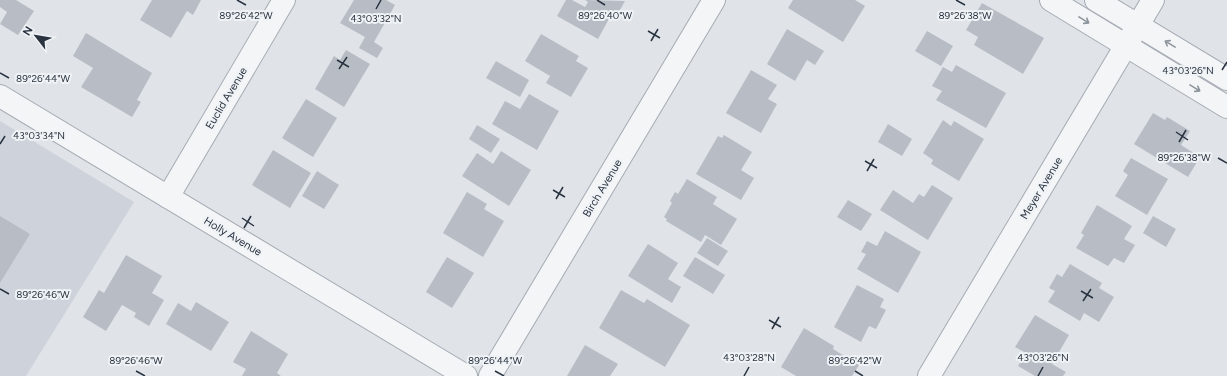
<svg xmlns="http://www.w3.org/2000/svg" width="1227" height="376" font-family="Figtree,sans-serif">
<rect width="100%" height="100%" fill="#e0e4e9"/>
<path fill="#ced3db" d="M0,121L134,202L26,376H0Z"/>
<g fill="#b8bdc5">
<path d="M0,0H16L34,11L18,35L0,24L7,12L0,7Z"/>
<path d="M152,0H201L193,15L187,11L171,38L140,20Z"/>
<path d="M354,0H386L395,5L374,42L383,48L377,58L359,48L365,37L340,23Z"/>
<path d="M566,0H572L585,7L588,2L585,0L625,1L616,17L611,15L598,39L557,16Z"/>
<path d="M793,0H855L865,6L843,42L788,8Z"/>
<path d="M982,3L1044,38L1023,74L974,45L978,37L966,30Z"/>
<path d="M787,29L824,51L815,65L807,60L795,81L767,64Z"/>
<path d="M927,31L953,46L941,66L915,51Z"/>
<path d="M86,33L152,73L137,100L141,102L132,117L81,87L93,68L73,56Z"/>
<path d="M541,34L579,56L576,61L588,68L571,97L546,83L550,76L525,61Z"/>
<path d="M346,50L370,64L344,107L315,89L334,56L340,60Z"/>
<path d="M496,61L529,80L520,97L486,78Z"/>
<path d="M956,65L1006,93L986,128L936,100L942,91L932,86L943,67L952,72Z"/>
<path d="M751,70L777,85L768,99L777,104L761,133L726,113Z"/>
<path d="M529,94L559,111L537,150L492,124L505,101L520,109Z"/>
<path d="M306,99L337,118L313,157L282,138Z"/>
<path d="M1153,113L1165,120L1167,117L1190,131L1181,145L1200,157L1188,177L1134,144Z"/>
<path d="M943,120L951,126L954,121L984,139L959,181L931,164L933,160L923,153Z"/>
<path d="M888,124L912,139L902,156L878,142Z"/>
<path d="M477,125L500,139L491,153L469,139Z"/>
<path d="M724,135L752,152L741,170L754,178L741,200L696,174L718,136L722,138Z"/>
<path d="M273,150L311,173L290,208L252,185Z"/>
<path d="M501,151L531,170L509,206L462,176L477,153L493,164Z"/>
<path d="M1131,158L1168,179L1147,215L1115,196L1128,175L1123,171Z"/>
<path d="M317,171L339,185L324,209L302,196Z"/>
<path d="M687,179L717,197L713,204L737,219L721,245L705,235L701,242L666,221L667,219L664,217L672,203L670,201L675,192L678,194Z"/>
<path d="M932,185L953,198L928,240L880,210L893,190L913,203L919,194L924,197Z"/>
<path d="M467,192L487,204L484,209L504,221L483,257L443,233Z"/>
<path d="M848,200L872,214L861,231L837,217Z"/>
<path d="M1097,205L1132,226L1124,239L1135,245L1124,263L1114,258L1108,266L1076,248L1084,235L1081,233Z"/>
<path d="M0,216L30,234L0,283Z"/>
<path d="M1153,216L1176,229L1166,247L1143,233Z"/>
<path d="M885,231L921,252L898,293L857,269L866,254L861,252L867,241L877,246Z"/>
<path d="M707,238L728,251L718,266L697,253Z"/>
<path d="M648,244L678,263L668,279L681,287L672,303L628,276Z"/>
<path d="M126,255L162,276L152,293L164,300L149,326L134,317L136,313L122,305L106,331L83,317L99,290L104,293Z"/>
<path d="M447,257L474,273L452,308L426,292Z"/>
<path d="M695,257L725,275L713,294L683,276Z"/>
<path d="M1070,264L1102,283L1099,288L1114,297L1099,322L1084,313L1080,321L1048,302L1055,291L1049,288L1057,274L1062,277Z"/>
<path d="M857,285L884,299L880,307L886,310L876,329L869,326L861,342L834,327Z"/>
<path d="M621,290L644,303L647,299L690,325L665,367L599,328Z"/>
<path d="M196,302L229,322L211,351L166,324L178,303L191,311Z"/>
<path d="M1035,315L1069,335L1052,364L1066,372L1063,376H1035L1018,366L1026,353L1015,347Z"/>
<path d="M804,328L834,346L833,349L859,365L852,376H796L781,367Z"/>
<path d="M251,331L288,354L277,373L281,376H242L246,369L233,362Z"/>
<path d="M585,345L618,364L610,376H567Z"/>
</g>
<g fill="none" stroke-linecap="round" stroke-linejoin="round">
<g stroke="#a5abb3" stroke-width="24">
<g id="street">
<path d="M1051,0L1227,107"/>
<path d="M1096,0L1227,79"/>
<path d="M0,96L466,376"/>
<path d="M168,197L284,0"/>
<path d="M490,376L714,0"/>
<path d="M929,376L1153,0"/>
</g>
</g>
<use href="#street" stroke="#f3f5f7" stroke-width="22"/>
</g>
<defs><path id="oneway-shaft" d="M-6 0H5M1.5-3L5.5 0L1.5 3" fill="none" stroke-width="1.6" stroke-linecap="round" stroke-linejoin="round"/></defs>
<g stroke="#8e949c">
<use href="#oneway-shaft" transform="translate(1084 20) rotate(31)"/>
<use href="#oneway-shaft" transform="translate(1170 44) rotate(-149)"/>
<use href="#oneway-shaft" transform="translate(1195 88) rotate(31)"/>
</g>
<path fill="none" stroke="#293340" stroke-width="1.5" d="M237,0L246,5M597,0L605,5M956,0L965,5M376,9L381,0M648,31L660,38M651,41L658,29M337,60L349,67M339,69L347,57M1222,70L1227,62M0,73L9,78M1176,132L1188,140M1179,142L1186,130M0,144L5,136M1218,158L1227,163M865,161L877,168M867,171L874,159M553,190L565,197M556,199L563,187M242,218L254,226M244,228L251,216M0,289L9,294M1081,291L1093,298M1083,301L1091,289M769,320L781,327M772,329L779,317M136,371L145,376M495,371L504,376M855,371L863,376M744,376L749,367M1038,376L1043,367"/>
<g text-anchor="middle" stroke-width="4" stroke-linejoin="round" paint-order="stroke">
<g font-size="11" fill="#293340" stroke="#f0f3f6">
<text transform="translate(226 98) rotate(-59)" y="4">Euclid Avenue</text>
<text transform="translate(602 188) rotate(-59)" y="4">Birch Avenue</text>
<text transform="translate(1041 188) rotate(-59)" y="4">Meyer Avenue</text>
<text transform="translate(233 236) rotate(31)" y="4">Holly Avenue</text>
</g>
</g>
<g font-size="10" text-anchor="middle" fill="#293340" stroke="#f0f3f6" stroke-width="4" stroke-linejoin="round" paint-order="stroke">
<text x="965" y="19">89°26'38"W</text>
<text x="246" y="19">89°26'42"W</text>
<text x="605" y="19">89°26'40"W</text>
<text x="376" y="22">43°03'32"N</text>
<text x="1188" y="74">43°03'26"N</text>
<text x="43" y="82">89°26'44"W</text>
<text x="39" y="139">43°03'34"N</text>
<text x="1184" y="161">89°26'38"W</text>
<text x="43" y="298">89°26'46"W</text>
<text x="749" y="361">43°03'28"N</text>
<text x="1043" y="361">43°03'26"N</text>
<text x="136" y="364">89°26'46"W</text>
<text x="495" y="364">89°26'44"W</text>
<text x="855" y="364">89°26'42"W</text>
</g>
<g transform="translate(36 36) rotate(301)" stroke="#f0f3f6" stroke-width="3" paint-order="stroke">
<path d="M0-3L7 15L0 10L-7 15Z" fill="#293340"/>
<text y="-6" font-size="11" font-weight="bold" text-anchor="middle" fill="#293340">N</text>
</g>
</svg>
